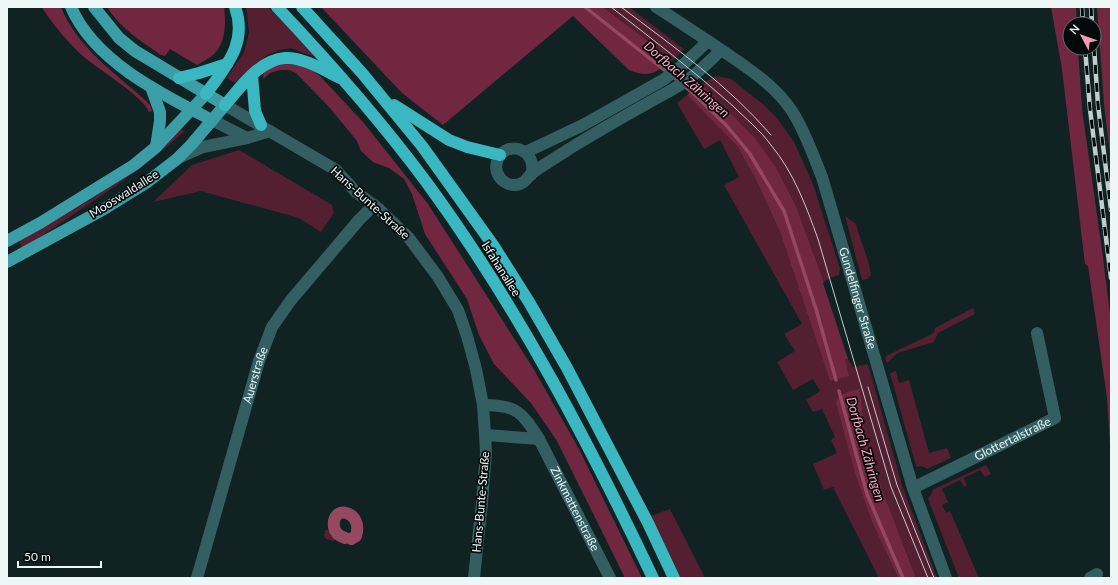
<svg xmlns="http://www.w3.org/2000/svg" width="1118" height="585" font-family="Lato,sans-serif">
<rect width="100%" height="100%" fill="#112223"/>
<g fill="#541f30">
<path d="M246,7H268L317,57L303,53L291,48L280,50L267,55L235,83L227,78L244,52L249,32Z"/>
<path d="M603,7H629L684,49L673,60Z"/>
<path d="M716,76L731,79L764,105L777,118L794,142L813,184L840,268L839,275L830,278L824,282L796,206L776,167L701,84Z"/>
<path d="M687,95L738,147L758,184L780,232L830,381L845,360L848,359L853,367L868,364L902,485L937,578H916L882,489L865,438L860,389L844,393L886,551L898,578H879L833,487L824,490L813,464L837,453L831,440L835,437L822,409L813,412L806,400L820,391L813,379L793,390L777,362L795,351L784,334L802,324L724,185L739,177L720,140L704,149L677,103Z"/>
<path d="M181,129L185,131C149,164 109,191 68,218C52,228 38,239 22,248L19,241L90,200L122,178Z"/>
<path d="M239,150L332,205L334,213L321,232L299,218L201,191L153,202L192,165Z"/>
<path d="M845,216L856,224C860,241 869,258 871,275L867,279L862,280Z"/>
<path d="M973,308L975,314L938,333L934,342L898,353L887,363L886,362L885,357L888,355L934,333L935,328Z"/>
<path d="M896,371L899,383L909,380L929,453L947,448L951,458L927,469L922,466L917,467L916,466L890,373Z"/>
<path d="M986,465L991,474L985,477L980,470L964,478L967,485L964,487L960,480L942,489L948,502L942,505L946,513L950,511L979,578H959L928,499L934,489Z"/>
<path d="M670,509L705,578H681L651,516Z"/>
<path d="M325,530H335L339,535L334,541L326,539L324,536Z"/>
</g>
<g fill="#712740">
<path d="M42,7H61C77,47 114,72 145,100L150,105L152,111L149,112C144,97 98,69 84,57C73,48 48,19 42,7Z"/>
<path d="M107,7H224C226,23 226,44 213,55C208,59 202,62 197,65L170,49L165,56L161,55C141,41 120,28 107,7Z"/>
<path d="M321,7H603L673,60C656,72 650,79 629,70L573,16L443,125L402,93Z"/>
<path d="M1051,7H1076L1077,24H1070V48H1078L1082,109L1102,250L1111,322V461L1107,398L1088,266L1085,264L1062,69Z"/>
<path d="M1097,7H1111V163L1104,104Z"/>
<path d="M284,64L297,65L310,69L320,76L363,122L428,204L533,368L579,449L642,578H625L557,441L531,403L494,364L479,335L467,299L425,234L412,194L404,179L389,168L373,162L361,151L357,141L329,107L296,73L289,70H280L270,73L263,79L264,72L271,67Z"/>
<path d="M701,84L754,137L776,167L796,206L824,282L823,283L848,359L845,360L849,376L830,381L780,232L758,184L738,147L687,95Z"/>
<path d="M860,389L865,438L882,489L916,578H898L872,521L856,476L836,403C839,392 850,391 860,389Z"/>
</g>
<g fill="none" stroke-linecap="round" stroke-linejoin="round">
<g stroke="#964860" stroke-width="3.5">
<path d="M585,7L668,73"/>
<path d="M673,77L695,95L727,126L750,154L784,211L816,309L836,380"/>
<path d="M839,391L867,494L903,578"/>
</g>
<path stroke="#964860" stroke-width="12" d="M345,538C339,536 335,533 334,527C331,503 364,511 356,536L351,539"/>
<g stroke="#335e62" stroke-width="12">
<path id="s1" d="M656,7C678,21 699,35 720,49C746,67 774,84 792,111C805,131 813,155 822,177L913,488L946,578"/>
<path d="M225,105L336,170L356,192L379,209L409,238L438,277L458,310L467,336L476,369L483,405L485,435L486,453L482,502L474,578"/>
<path d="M212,120L247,138"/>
<path d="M526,152L583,125L663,80L684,64L708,41"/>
<path d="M178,158L203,147L247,138L270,131"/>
<path d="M531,175C539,151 508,138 498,159C491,173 505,189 520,184C526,182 527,178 531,174C543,165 557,157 569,149C595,133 621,118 648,103C662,95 677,88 690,78C701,70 711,60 721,50"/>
<path id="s2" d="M483,405C517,405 522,412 539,439L610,578"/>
<path d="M485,435L539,439"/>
<path id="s3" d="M913,488L1055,418L1037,333"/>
<path id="s4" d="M197,578L259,361L272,327L291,300L359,220L374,205"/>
<path d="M1090,578L1097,574"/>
</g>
<g stroke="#3b9ea6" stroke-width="12">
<path d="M71,7C94,61 161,94 212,120"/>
<path d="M151,87L160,112V121L156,147"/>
<path d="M7,241L40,223L134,165L156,147L206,94"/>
<path d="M7,262L104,209L146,183L177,159L191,145L225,105L135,51L119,38L94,7"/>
</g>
<g stroke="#3ab7c1" stroke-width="12">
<path d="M277,7C330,63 381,121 427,183C517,306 588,441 653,578"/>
<path d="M302,7L362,73L422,146L493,245L529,302L567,368L648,523L674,578"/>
<path d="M252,75L255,111L261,125"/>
<path d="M179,78L199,73L227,64"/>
<path d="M206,94C226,66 248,43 235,7"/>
<path d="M225,105C241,87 259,60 285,58C303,57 324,70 340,78"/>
<path d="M394,105L449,140L467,147L500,155"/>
</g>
<g stroke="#c1cccd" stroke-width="1">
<path d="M611,7C652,39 694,71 733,106C746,119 760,130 771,145C794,173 806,206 818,239L891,487L928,578"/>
<path d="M621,7C674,47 728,85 771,135"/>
<path d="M868,387L897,485L934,578"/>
</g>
<g stroke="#c1cccd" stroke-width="4.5">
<g id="rail">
<path d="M1082,7L1083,24"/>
<path d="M1091,7L1092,24"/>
<path d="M1094,47L1098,105L1111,210"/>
<path d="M1085,48L1090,109L1111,278"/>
</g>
</g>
<use href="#rail" stroke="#040a0a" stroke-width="3" stroke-dasharray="9" stroke-linecap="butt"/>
</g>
<g text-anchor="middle" stroke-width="3.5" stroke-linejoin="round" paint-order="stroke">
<g font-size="12" fill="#edf7f8" stroke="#040a0a">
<text transform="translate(124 194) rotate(-32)" y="4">Mooswaldallee</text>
<text transform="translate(370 203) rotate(42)" y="4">Hans-Bunte-Straße</text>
<text transform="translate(501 269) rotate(58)" y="4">Isfahanallee</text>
<text dy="4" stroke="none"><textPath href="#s1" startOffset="371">Gundelfinger Straße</textPath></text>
<text dy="4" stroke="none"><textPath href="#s4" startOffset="211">Auerstraße</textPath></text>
<text dy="4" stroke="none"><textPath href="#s3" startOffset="111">Glottertalstraße</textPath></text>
<text transform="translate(481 502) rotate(-85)" y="4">Hans-Bunte-Straße</text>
<text dy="4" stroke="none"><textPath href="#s2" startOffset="149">Zinkmattenstraße</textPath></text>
</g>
<g font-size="13" font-style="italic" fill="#fea4bc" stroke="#040a0a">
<text transform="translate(687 79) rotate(41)" y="5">Dorfbach Zähringen</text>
<text transform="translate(866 449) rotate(74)" y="5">Dorfbach Zähringen</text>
</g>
</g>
<rect width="1118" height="585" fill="none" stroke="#edf7f8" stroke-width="16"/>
<g transform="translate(1082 36) rotate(311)"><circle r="19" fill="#040a0a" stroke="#616969"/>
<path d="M0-3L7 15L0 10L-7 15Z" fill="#f19ab1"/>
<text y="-6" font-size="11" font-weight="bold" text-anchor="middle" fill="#edf7f8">N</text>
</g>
<path d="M18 561v6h83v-6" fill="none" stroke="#edf7f8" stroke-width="2"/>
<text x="24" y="561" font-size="12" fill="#edf7f8" stroke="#040a0a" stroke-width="3" paint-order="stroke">50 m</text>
</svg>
